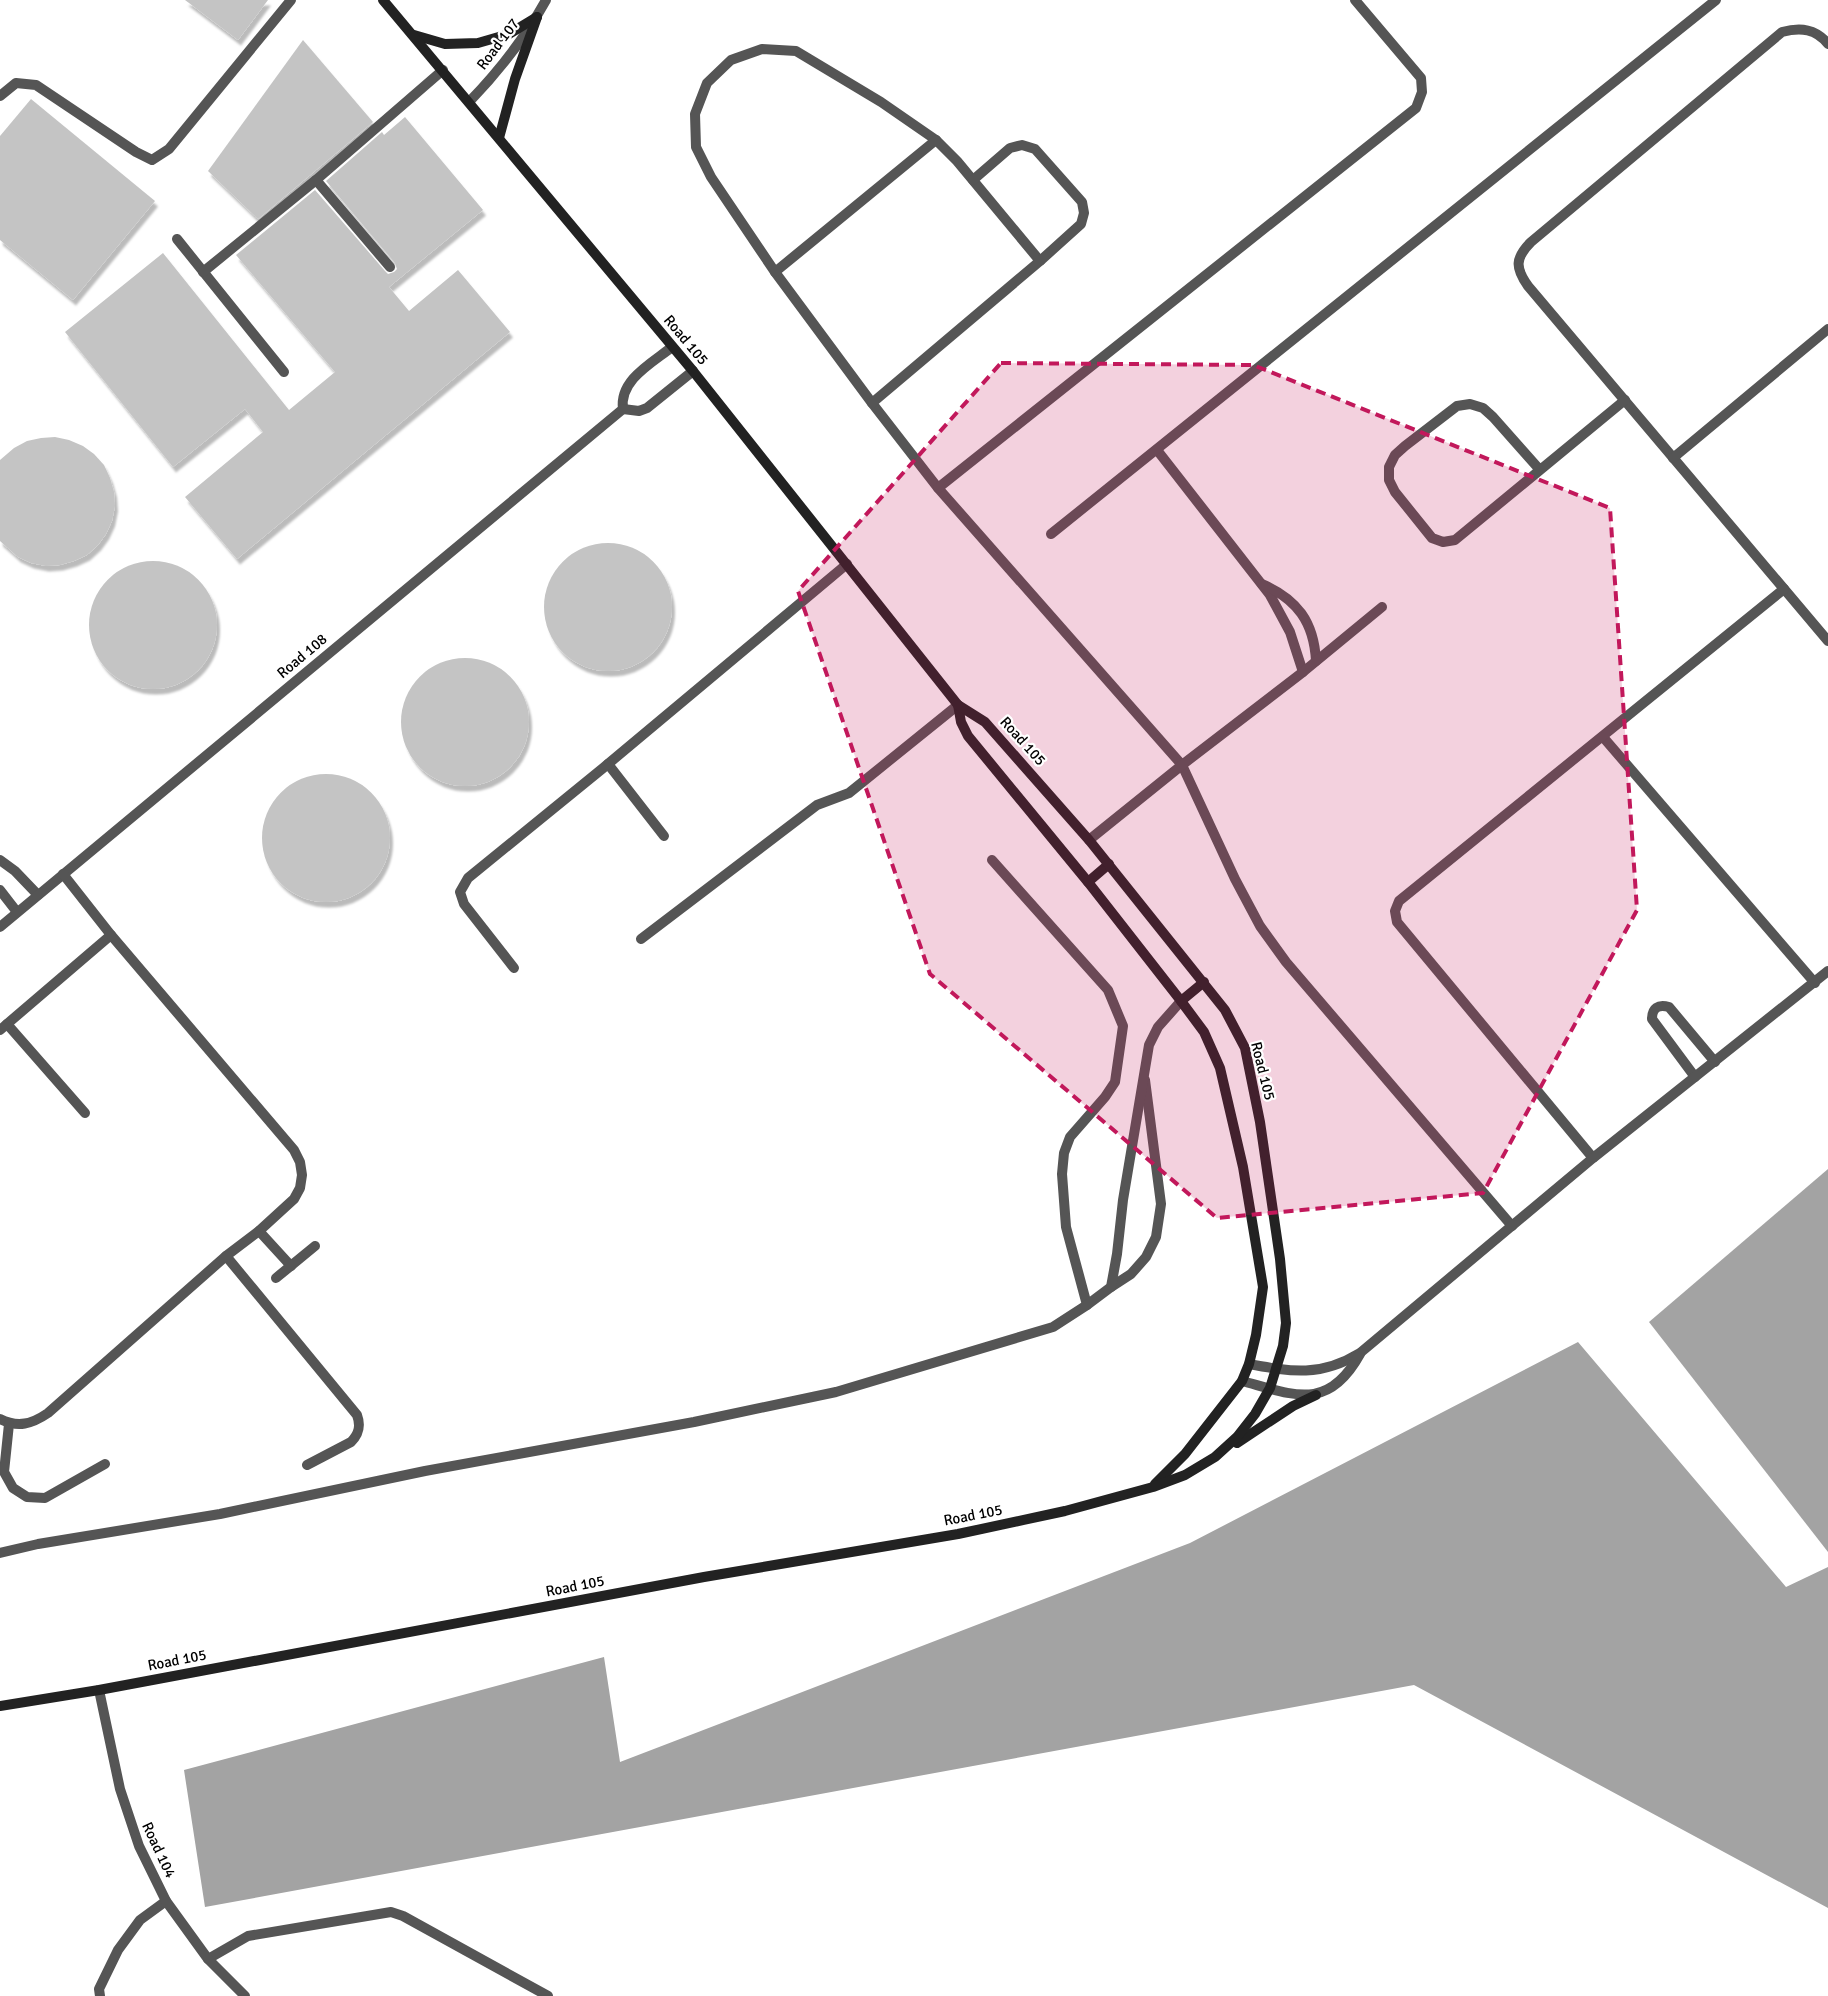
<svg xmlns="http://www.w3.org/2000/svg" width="1828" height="1996" font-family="Signika,sans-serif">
<defs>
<filter id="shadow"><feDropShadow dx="3" dy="5.5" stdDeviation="1" flood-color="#0004"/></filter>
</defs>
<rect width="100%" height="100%" fill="#fff"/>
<g fill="#a3a3a3">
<path d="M1828,1169V1552L1649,1322Z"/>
<path d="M1578,1342L1786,1587L1828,1567V1908L1414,1685L205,1907L184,1770L604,1657L620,1762L1190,1543Z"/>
</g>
<g fill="#c4c4c4" filter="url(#shadow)">
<path d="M185,0H268L238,40Z"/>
<path d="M303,40L373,122L258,219L208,171Z"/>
<path d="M31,99L155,201L73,300L0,240V136Z"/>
<path d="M405,117L483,210L389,287L409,311L458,270L510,332L237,559L185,497L263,432L245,409L173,467L65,332L163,253L289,410L335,372L236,255L315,190L385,271L388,274L394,272L397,269L395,263L326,181L382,132L384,135Z"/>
<path d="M55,437L69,440L83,446L94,454L104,465L110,478L114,492L115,506L112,521L106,534L98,545L87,555L74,561L60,565L46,566L31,563L18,557L0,541V460L14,448L27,441L41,438Z"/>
<circle cx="608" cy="607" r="64"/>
<circle cx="153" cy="625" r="64"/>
<circle cx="465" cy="722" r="64"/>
<circle cx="326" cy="838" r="64"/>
</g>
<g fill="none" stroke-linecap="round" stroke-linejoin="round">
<g stroke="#555" stroke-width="10">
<path d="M1828,44C1816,29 1801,27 1782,32L1531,242C1515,258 1515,268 1528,286L1828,641"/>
<path d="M0,96L16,83L36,85L136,152L152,160L169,149L291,0"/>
<path d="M469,102C499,71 525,38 546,0"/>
<path d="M316,180L390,267"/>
<path d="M177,239L284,372"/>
<path d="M1040,261L957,161L936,140L881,102L796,51L762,49L731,60L707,83L695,114L696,147L711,177L775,272L872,403L938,488L1182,765L1235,879L1260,926L1286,962L1512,1226"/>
<path d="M203,272L316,180L443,70"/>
<path d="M775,272L936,140"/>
<path d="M872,403L1040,261L1081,224L1084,213L1082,202L1035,149L1022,145L1010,148L973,180"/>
<path d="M623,409C619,380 652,363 672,347"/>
<path d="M623,409L639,411L647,408L693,371"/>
<path d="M1157,450L1270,595L1290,632L1303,672"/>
<path d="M1673,458L1828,329"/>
<path d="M1540,470L1493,417L1483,408L1470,404L1457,406L1405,446L1395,455L1389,467V480L1395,492L1432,538L1443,542L1455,540L1625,400"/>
<path d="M938,488L1416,108L1422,92L1421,78L1355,0"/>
<path d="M1051,534L1716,0"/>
<path d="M1262,584C1297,599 1314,622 1316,661"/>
<path d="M1603,737L1815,983"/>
<path d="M608,764L664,836"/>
<path d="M1089,840L1182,765L1303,672L1382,607"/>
<path d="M0,860L15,871L38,895"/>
<path d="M992,860L1108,990L1123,1026L1115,1082L1105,1097L1070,1137L1064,1153L1062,1174L1066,1227L1087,1305"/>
<path d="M0,890L17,912"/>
<path d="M0,927L623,409"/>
<path d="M641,939L817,805L849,793L958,705"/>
<path d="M514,968L464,904L460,892L468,878L608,764L847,564"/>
<path d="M7,1024L85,1113"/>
<path d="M0,1030L111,935"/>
<path d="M1695,1077L1652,1019C1652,1008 1658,1004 1669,1007L1715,1062"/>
<path d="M1593,1158L1397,922L1395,911L1399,901L1784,589"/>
<path d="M259,1231L291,1266"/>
<path d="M226,1256L357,1415C361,1426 359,1434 351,1442L307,1465"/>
<path d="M276,1278L315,1246"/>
<path d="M1111,1287L1131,1274L1146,1257L1156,1237L1161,1204L1145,1080"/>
<path d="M1249,1364C1292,1372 1321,1377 1360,1353L1593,1158L1828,971"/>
<path d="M1242,1381C1294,1395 1328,1412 1360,1354"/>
<path d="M0,1419C18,1428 32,1424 48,1413L226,1256L259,1231L294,1199L300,1188L302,1175L300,1162L294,1150L111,935L63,874"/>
<path d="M9,1424L4,1472L13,1488L27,1497L45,1498L105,1464"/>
<path d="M0,1553L38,1544L220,1514L425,1471L694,1422L836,1392L1053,1327L1087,1305L1111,1287L1117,1254L1123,1200L1149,1045L1158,1027L1181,1001"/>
<path d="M208,1959L248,1936L391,1912L403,1916L548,1996"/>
<path d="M100,1996L99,1989L118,1950L140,1920L166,1901"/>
</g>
<path stroke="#555" stroke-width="10" d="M99,1690L120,1789L139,1846L166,1901L208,1959L245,1996"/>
<g stroke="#222" stroke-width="10">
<path d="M414,35L445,44L478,43L509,34L537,17"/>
<path d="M499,138L515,79L537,17"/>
<path d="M958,705L961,722L968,736L1088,882L1181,1001L1204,1032L1220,1068L1243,1167L1263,1287L1256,1335L1249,1364L1242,1381L1185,1454L1155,1484"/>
<path d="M1088,882L1109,864"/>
<path d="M1181,1001L1204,982"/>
<path d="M1237,1443L1293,1406L1316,1395"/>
<path d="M0,1706L99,1690L704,1577L958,1534L1065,1511L1153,1487L1185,1475L1215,1457L1237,1437L1255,1414L1270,1388L1283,1346L1286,1323L1280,1259L1260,1122L1245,1048L1225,1010L1089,840L985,722L958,705L693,371L383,0"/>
</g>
</g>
<path fill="#c2185b" fill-opacity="0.2" stroke="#c2185b" stroke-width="4" stroke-dasharray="10 6" stroke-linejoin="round" d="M1001,363L1253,365L1610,508L1637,910L1483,1193L1217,1218L930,974L798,591Z"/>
<g text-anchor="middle" stroke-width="4.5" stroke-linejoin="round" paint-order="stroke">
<g font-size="15" fill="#000" stroke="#fff">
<text transform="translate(498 44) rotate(-53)" y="5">Road 107</text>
<text transform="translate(686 340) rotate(50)" y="5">Road 105</text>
<text transform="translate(302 656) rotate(-40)" y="5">Road 108</text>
<text transform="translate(1023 741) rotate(48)" y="5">Road 105</text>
<text transform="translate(1263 1071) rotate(76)" y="5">Road 105</text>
<text transform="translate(973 1515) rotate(-11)" y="5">Road 105</text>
<text transform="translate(575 1586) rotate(-11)" y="5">Road 105</text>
<text transform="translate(177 1660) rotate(-11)" y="5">Road 105</text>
<text transform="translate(159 1850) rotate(65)" y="5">Road 104</text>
</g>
</g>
</svg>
